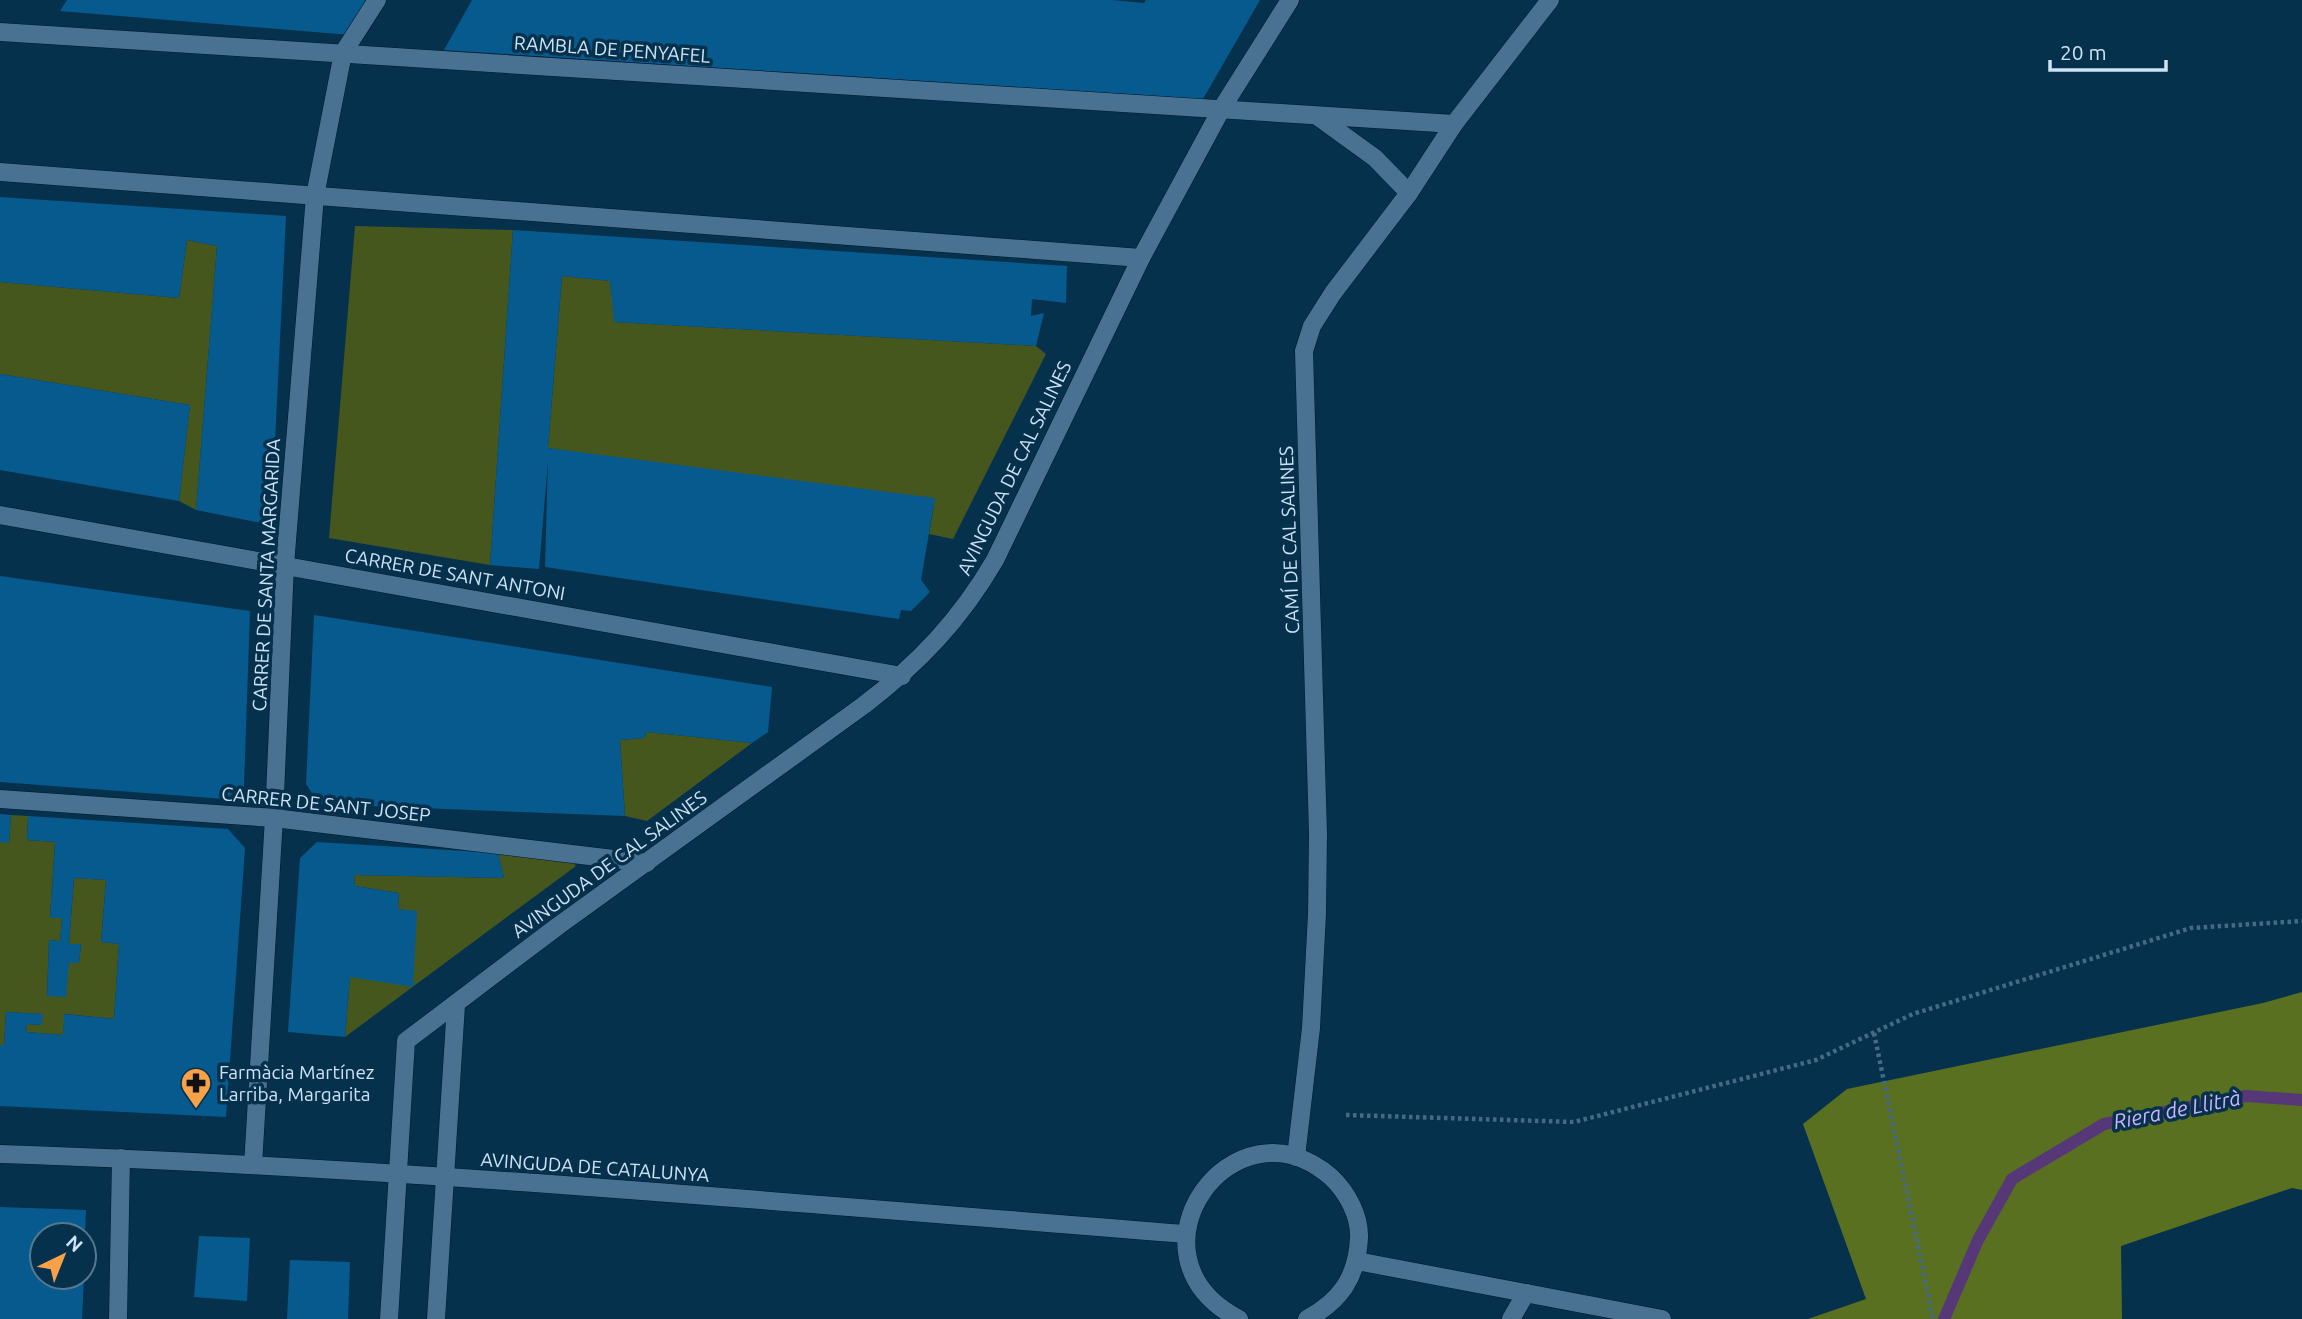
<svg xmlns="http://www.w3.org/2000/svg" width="2302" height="1319" font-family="Ubuntu,sans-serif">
<rect width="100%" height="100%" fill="#06314d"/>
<g fill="#46571e">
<path d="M355,226L513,230L490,565L329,538Z"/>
<path d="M187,240L217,246L196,510L179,501L190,405L0,374V282L179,298Z"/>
<path d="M562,276L610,281L615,322L1036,346L1046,354L953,539L929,534L934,505L548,448Z"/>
<path d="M647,732L752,743L647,821L625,816L620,740L644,738Z"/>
<path d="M11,815L28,816L27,840L55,842L50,917L62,918L60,941L49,940L47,996L69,963H79L81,945L69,944L74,878L106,880L101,942L119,944L114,1019L65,1014L63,1035L26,1032L27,1024L42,1025V1014L6,1012L4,1045H0V842H9Z"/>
<path d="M498,853L571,859L576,866L345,1037L350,977L417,912L398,909L399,893L355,886L354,875L504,878Z"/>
</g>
<path fill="#5a7021" d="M2302,992V1190L2292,1188L2121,1246L2122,1319H1808L1866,1299L1803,1124L1847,1089L2263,1003Z"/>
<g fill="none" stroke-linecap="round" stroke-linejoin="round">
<path stroke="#563777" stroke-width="12" d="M1944,1319L1978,1240L2012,1179L2104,1124L2246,1096L2302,1100"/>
</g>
<g fill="#075a8d">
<path d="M67,0H371L351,35L60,11Z"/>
<path d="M472,0H1112L1144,3L1146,0H1260L1203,99L444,50Z"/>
<path d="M0,197L286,216L271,525L196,510L217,246L187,240L179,298L0,282Z"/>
<path d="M513,230L1067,266L1066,303L1032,299L1031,316L1044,313L1036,346L614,322L610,281L562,276L548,448L935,498L921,580L930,592L911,611L901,610L899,619L545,567L548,461L539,569L490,565Z"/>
<path d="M0,374L190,405L179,501L0,470Z"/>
<path d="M0,576L250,611L244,786L225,799L0,782Z"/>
<path d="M314,615L772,687L768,732L752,743L647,732L644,738L620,740L625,816L319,804L306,784Z"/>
<path d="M0,814L11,815L9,843L0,842Z"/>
<path d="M28,816L228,829L245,848L226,1117L0,1106V1045H4L6,1012L43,1014L42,1025L27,1024L26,1032L63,1035L64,1014L114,1019L119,944L101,942L106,880L74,878L69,944H81L79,963H69L66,997L47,996L49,940L60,941L62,918H50L55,842L27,840Z"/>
<path d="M317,842L498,853L504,878L354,875L355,886L399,893L398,909L417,911L413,987L350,977L345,1037L288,1032L300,858Z"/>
<path d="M0,1207L86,1210L85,1235H42V1277H84L82,1319H0Z"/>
<path d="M199,1236L250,1238L247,1301L194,1297Z"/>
<path d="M290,1260L350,1262L348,1319H287Z"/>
</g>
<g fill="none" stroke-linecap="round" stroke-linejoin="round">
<g stroke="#00182d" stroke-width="19">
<g id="minor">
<path d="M0,32L1454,124"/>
<path d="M1317,116L1375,158L1409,193"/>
<path d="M0,172L1141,258"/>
<path d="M0,515L902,676"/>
<path d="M0,799L274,818L647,863"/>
<path d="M0,1154C396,1167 791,1203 1186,1234"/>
<path d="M1296,1157L1311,1028L1317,914L1318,834L1304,351L1312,326L1333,293L1409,193L1454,124L1550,0"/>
<path d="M253,1165L274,818L285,565L315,196L343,53L377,0"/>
<path d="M1357,1261L1662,1319"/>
<path d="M118,1319L121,1158"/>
<path d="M389,1319L406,1041L558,926L864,705C919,663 960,620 995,560L1141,258L1222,108L1290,0"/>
<path d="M436,1319L456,1005"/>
<path d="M1239,1319C1116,1255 1234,1092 1331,1177C1347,1192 1360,1216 1359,1238C1357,1278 1340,1301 1307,1319"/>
<path d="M1511,1319L1526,1293"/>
</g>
</g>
<g stroke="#466a83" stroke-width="4.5" stroke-dasharray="3.5 3.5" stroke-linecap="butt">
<path d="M1874,1033L1933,1319"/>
<path d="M1346,1115L1574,1122L1816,1060L1913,1014L2191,928L2302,921"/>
</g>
<use href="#minor" stroke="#497191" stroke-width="18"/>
</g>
<defs>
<g id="pharmacy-pin" transform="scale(1.575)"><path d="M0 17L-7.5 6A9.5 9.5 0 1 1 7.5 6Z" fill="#f7a248" stroke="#06314d"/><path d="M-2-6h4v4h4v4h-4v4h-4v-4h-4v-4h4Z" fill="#111"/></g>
</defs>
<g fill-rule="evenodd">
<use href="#pharmacy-pin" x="196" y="1083"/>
</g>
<g text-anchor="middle" stroke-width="7" stroke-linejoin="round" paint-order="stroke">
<g font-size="19" fill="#cde2f5" stroke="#06314d">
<text transform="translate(612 49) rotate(4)" y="7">RAMBLA DE PENYAFEL</text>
<text transform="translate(1014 468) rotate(-64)" y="7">AVINGUDA DE CAL SALINES</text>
<text transform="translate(1289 540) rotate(-92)" y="7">CAMÍ DE CAL SALINES</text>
<text transform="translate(455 574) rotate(10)" y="7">CARRER DE SANT ANTONI</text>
<text transform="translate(266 575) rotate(-87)" y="7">CARRER DE SANTA MARGARIDA</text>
<text transform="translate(326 804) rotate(6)" y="7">CARRER DE SANT JOSEP</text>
<text transform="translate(609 864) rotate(-36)" y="7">AVINGUDA DE CAL SALINES</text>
<text transform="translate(595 1167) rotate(4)" y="7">AVINGUDA DE CATALUNYA</text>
</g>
<g font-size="19" fill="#cde2f5" stroke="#06314d" text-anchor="start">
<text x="219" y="1079">Farmàcia Martínez<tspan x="219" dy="22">Larriba, Margarita</tspan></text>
</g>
<g font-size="21" font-style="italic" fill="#d3b2fe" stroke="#06314d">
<text transform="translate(2177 1110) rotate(-11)" y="7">Riera de Llitrà</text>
</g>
</g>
<g transform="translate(63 1256) rotate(43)"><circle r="33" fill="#06314d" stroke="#567890" stroke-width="2"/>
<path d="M0-5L12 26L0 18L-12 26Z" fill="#f7a248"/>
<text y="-10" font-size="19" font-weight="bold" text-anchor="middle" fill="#cde2f5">N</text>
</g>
<path d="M2050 60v10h116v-10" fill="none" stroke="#cde2f5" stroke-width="3.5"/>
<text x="2060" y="60" font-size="21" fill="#cde2f5" stroke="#06314d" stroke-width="5" paint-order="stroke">20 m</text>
</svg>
